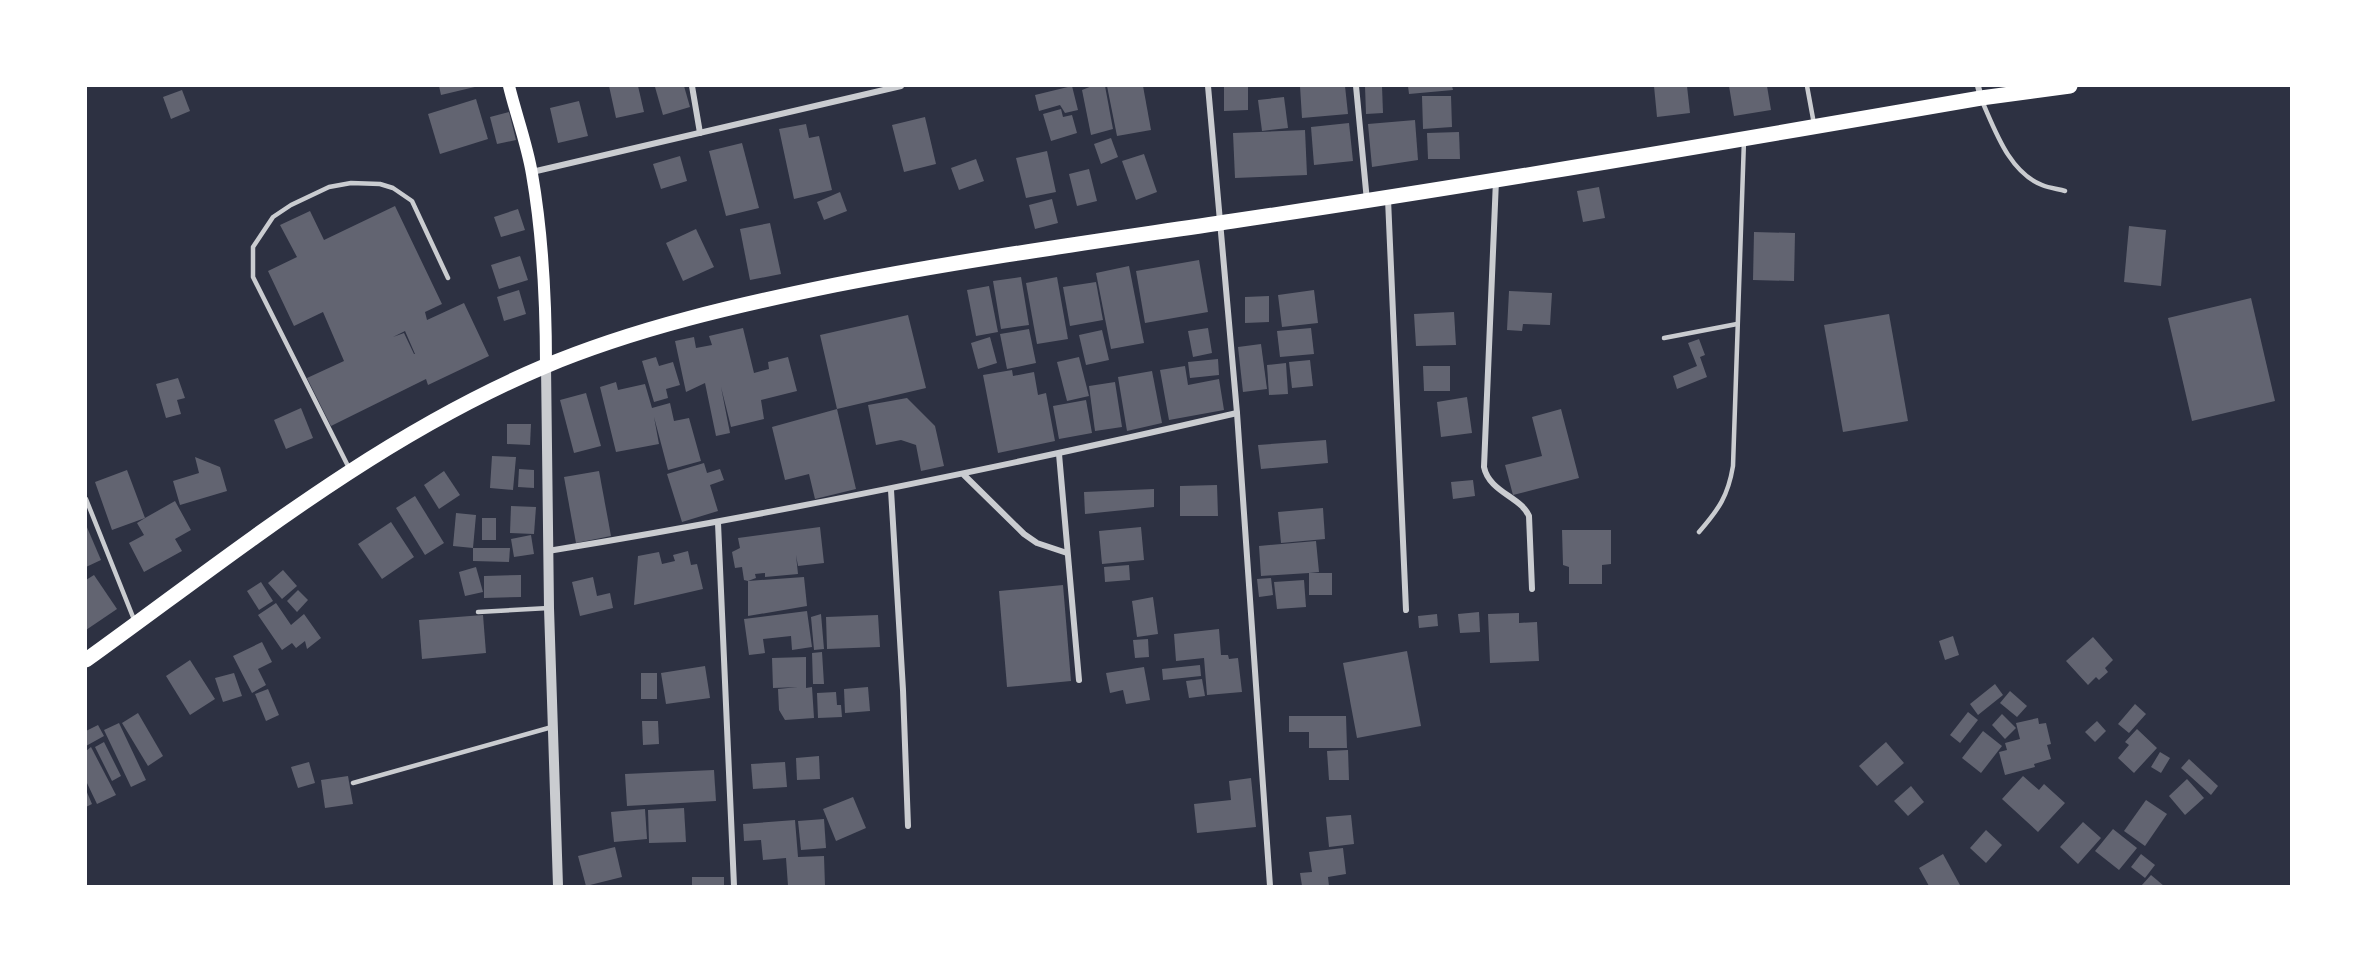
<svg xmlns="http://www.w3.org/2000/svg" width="2377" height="972" font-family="'Source Sans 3',sans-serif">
<rect width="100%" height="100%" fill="#2d3142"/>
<g fill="#626471" fill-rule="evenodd">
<path d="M439,86H479L441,95Z"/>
<path d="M609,86H638L644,112L616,118Z"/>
<path d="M660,86H684L690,107L663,115L655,87Z"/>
<path d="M1072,86L1078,110L1065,113L1060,105L1039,111L1035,95Z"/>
<path d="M1092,86H1105L1113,129L1091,135L1082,90Z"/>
<path d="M1107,86H1143L1151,130L1117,136Z"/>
<path d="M1224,86H1248V110L1224,111Z"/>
<path d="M1300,86H1345L1348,114L1302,118Z"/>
<path d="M1365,86H1382L1383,113L1366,114Z"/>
<path d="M1408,86H1452L1453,90L1409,94Z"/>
<path d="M1654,86H1687L1690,113L1657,117Z"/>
<path d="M1729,86H1767L1771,110L1734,116Z"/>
<path d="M182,90L190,111L171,119L163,97Z"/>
<path d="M1422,96H1451L1452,127L1423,129Z"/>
<path d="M1284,97L1288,128L1262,131L1258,100Z"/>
<path d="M476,99L488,139L440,154L428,114Z"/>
<path d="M579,101L588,136L558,143L550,108Z"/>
<path d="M1061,109L1063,117L1072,115L1077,133L1051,141L1043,114Z"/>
<path d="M509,112L516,140L497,144L490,117Z"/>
<path d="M925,117L936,164L904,172L892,125Z"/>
<path d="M1415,120L1418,160L1372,167L1368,124Z"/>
<path d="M1349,123L1353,161L1314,165L1311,127Z"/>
<path d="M806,124L809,138L819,136L832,190L794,199L779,129Z"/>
<path d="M1305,130L1307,175L1235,178L1233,133Z"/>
<path d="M1459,132L1460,159H1428L1427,133Z"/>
<path d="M1111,138L1118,157L1101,164L1094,144Z"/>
<path d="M742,143L759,208L726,216L709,151Z"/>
<path d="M1047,151L1056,192L1026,198L1016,158Z"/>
<path d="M1144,154L1157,192L1136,200L1122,161Z"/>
<path d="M680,156L687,181L661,189L653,164Z"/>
<path d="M976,159L984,181L959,190L951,168Z"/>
<path d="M1089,169L1097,201L1077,206L1069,174Z"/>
<path d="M1599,187L1605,218L1583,222L1577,191Z"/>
<path d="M840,192L847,211L824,220L817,202Z"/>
<path d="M1052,199L1058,223L1035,229L1029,205Z"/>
<path d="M395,206L442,304L425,312L427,320L464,303L489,356L428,385L426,379L331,426L307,378L344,361L323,312L294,326L268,271L297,257L280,225L310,211L324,240ZM405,331L415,354H414L404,333L393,337Z"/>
<path d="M518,209L525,230L501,237L494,217Z"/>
<path d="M770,223L781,274L750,280L740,229Z"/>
<path d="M2129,226L2166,230L2161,286L2124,282Z"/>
<path d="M696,229L714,267L683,281L666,243Z"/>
<path d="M1754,232L1795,233L1794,281L1753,280Z"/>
<path d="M520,256L528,280L499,289L491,265Z"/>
<path d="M1199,260L1208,312L1145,323L1136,271Z"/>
<path d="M1129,266L1144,343L1111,349L1096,273Z"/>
<path d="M1021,277L1029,325L1001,329L993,281Z"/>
<path d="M1057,277L1068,339L1037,344L1026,283Z"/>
<path d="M1096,282L1103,320L1070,326L1063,287Z"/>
<path d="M989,286L998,332L976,336L967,290Z"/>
<path d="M519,290L526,314L504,321L497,297Z"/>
<path d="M1314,290L1318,323L1282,327L1278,295Z"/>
<path d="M1509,291L1552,293L1550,325L1523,324L1522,331L1507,330Z"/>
<path d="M1269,296V322L1245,323V297Z"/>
<path d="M2251,298L2275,401L2192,421L2168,318Z"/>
<path d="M1454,312L1456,345L1416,346L1414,314Z"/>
<path d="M1889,314L1908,421L1843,432L1824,325Z"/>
<path d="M908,315L926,388L837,409L856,489L815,499L809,474L785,480L772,427L837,409L820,335Z"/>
<path d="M743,328L754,373L769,369L768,362L788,357L797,391L761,400L764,419L731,427L721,387L730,433L716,436L705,383L686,392L675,341L694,337L696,348L712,345L709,336Z"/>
<path d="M1208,328L1212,353L1193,357L1188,331Z"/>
<path d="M1311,328L1314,354L1280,357L1277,331Z"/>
<path d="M1029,329L1036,363L1007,369L1000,334Z"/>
<path d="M1102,330L1109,360L1086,365L1079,335Z"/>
<path d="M990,337L997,363L978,369L971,343Z"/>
<path d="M1699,339L1705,355L1700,357L1707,377L1677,389L1673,376L1697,366L1688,343Z"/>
<path d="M1261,344L1267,389L1243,392L1238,347Z"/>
<path d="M656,357L659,366L673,362L680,385L666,389L668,398L654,402L642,361Z"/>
<path d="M1079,357L1089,396L1067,401L1057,362Z"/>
<path d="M1218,359L1219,375L1190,378L1188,362Z"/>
<path d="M1310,360L1313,386L1292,388L1289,362Z"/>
<path d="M1286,363L1288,394L1269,395L1267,365Z"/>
<path d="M1185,366L1188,385L1219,379L1224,410L1169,420L1160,370Z"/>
<path d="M1423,366H1450V391H1424Z"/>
<path d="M1012,370L1013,376L1034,372L1038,395L1046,393L1055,441L998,453L983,375Z"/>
<path d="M1152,371L1162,423L1127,431L1118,377Z"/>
<path d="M178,378L185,398L177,400L181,414L166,418L156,384Z"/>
<path d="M616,382L618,390L645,384L652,408L670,403L674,421L689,418L701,461L668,470L654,417L659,444L616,452L600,387Z"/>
<path d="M1115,382L1122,427L1095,431L1089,386Z"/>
<path d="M586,393L601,446L574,453L560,400Z"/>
<path d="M1467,397L1472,433L1441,437L1437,402Z"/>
<path d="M907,398L935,426L944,466L921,471L916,445L901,440L876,445L868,405Z"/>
<path d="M1086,400L1092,433L1059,439L1053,406Z"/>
<path d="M301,408L313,438L286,449L274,420Z"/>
<path d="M1561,409L1579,478L1513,495L1505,465L1542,456L1532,417Z"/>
<path d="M507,424H531L530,445L507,444Z"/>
<path d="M1326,440L1328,463L1261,469L1258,445Z"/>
<path d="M492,456L516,457L513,490L490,488Z"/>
<path d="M195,457L220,467L227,491L180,505L173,481L199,473Z"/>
<path d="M704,463L707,473L720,469L724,480L710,485L718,511L682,522L667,474Z"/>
<path d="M519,469L534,470V488L518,487Z"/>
<path d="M127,470L145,518L175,501L191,530L175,539L182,551L144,572L129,543L144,535L137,523L145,518L112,530L95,482Z"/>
<path d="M444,471L460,495L439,509L424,485Z"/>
<path d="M599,471L611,536L576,543L564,477Z"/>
<path d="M1473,480L1475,496L1453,499L1451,482Z"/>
<path d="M1217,485L1218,516H1180V486Z"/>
<path d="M1154,489V507L1085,514L1084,492Z"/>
<path d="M415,496L444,543L425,555L396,508Z"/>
<path d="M511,506L536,507L534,534L510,533Z"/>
<path d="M1323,508L1325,539L1281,543L1278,512Z"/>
<path d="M456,513L476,515L473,548L453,546Z"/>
<rect x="482" y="518" width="14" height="22"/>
<path d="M391,522L414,557L382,579L358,544Z"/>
<path d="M86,525L101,560L86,567Z"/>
<path d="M820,527L824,563L798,566L796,555L798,574L765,577V573L755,574L756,578L748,581L744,580L742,567L735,568L732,552L740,548L738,538Z"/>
<path d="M1141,527L1144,560L1102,564L1099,531Z"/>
<path d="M1562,530H1611V564L1602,565V584H1569V567L1563,565Z"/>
<path d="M531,535L534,554L514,557L511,539Z"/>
<path d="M1316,541L1319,572L1309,573H1332V595H1309V573L1261,576L1259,546Z"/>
<path d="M473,548H510L509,562L473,561Z"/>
<path d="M688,551L691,565L697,564L703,589L634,605L638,556L659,552L662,564L675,561L673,555Z"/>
<path d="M1129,565L1130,580L1105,582L1104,567Z"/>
<path d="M476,567L483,592L465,596L459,572Z"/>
<path d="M283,570L297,586L282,599L268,583Z"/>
<path d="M94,575L117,609L86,630V580Z"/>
<path d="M521,575V597L484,598V576Z"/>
<path d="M593,577L597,596L610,593L613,608L580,616L572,582Z"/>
<path d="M804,577L807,606L748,616V581Z"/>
<path d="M1271,578L1273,595L1259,597L1257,579Z"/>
<path d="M1304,580L1306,607L1277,609L1274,582Z"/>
<path d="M261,582L273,601L259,610L247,591Z"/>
<path d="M1063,585L1071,681L1007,687L999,591Z"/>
<path d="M298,590L308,600L297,612L287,601Z"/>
<path d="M1153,597L1158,634L1137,637L1132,601Z"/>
<path d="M276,603L291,625L304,614L321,638L307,649L305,641L296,648L292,643L282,650L258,615Z"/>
<path d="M807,611L812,647L792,650L791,636L763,639L765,653L749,655L744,619Z"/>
<path d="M1479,612L1480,632L1460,633L1458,614Z"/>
<path d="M1519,613V623L1537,622L1539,661L1490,663L1488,614Z"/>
<path d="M821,614L824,649L814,650L811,617Z"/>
<path d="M1437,614L1438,626L1419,628L1418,616Z"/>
<path d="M483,615L486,653L422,659L419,620Z"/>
<path d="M878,615L880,647L827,649L826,617Z"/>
<path d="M1219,629L1221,655H1228L1229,659L1238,658L1242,692L1207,695L1204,658L1176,661L1174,634Z"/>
<path d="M1953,636L1959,655L1945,660L1939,641Z"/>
<path d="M2093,637L2113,660L2105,668L2108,672L2099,680L2096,677L2088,685L2066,661Z"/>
<path d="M1148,639L1149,657L1135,658L1133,640Z"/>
<path d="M262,642L272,662L258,669L266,685L252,693L233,656Z"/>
<path d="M1407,651L1421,726L1357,738L1343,663Z"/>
<path d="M822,652L824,684H813L812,653Z"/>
<path d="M806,657V688L812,687L814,718L785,720L779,710L778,689L798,687L773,688L772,658Z"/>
<path d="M190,660L215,699L190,715L166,676Z"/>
<path d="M1200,665L1201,676L1163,680L1162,669Z"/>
<path d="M705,666L710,698L666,704L661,673Z"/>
<path d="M1144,667L1150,700L1126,704L1123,690L1110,693L1106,673Z"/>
<path d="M234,673L242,696L223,702L215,678Z"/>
<rect x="641" y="673" width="16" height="26"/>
<path d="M1202,679L1205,696L1189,698L1186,681Z"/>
<path d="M1995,684L2003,695L1978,715L1970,704Z"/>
<path d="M868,687L870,711L845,713L844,689Z"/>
<path d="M268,689L279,715L266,721L255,694Z"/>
<path d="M2010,691L2027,706L2017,717L2000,703Z"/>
<path d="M836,692L837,705H841L842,717L818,718L817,693Z"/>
<path d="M2135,704L2146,714L2129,733L2118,724Z"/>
<path d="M1968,712L1978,720L1960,743L1950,735Z"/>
<path d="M138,713L163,756L148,766L122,723Z"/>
<path d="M2002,714L2016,728L2005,739L1992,725Z"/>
<path d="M1289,716H1346L1347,748H1309V732H1289Z"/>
<path d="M2038,718L2039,724L2046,723L2051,744L2047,745L2051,759L2034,764L2035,767L2005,775L1999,752L2007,750L2005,743L2020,739L2016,723Z"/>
<path d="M642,721H658L659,744L643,745Z"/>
<path d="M2097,721L2106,731L2095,742L2085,732Z"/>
<path d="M119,723L146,780L131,787L104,730Z"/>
<path d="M98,725L104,736L86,746V731Z"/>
<path d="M2137,729L2157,748L2134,773L2118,758L2129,745L2125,742Z"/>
<path d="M1983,731L2002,746L1981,773L1962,758Z"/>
<path d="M104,742L121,776L112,781L95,747Z"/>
<path d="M1886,742L1904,763L1877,786L1859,766Z"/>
<path d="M91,747L116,795L97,804L86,781V751Z"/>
<path d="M1348,750L1349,780H1329L1327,751Z"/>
<path d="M2160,752L2170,758L2161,773L2151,767Z"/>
<path d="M819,756L820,779L797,780L796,758Z"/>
<path d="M2189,759L2218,786L2211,795L2181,768Z"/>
<path d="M309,762L315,783L298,788L291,767Z"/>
<path d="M785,762L787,787L753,789L751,764Z"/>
<path d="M714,770L716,801L627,806L625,774Z"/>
<path d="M348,776L353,804L325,808L321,780Z"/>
<path d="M2023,776L2039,790L2044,784L2065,803L2038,832L2002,799Z"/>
<path d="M1251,778L1256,827L1197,833L1194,804L1231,800L1229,781Z"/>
<path d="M2187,779L2204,798L2185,815L2169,796Z"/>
<path d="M1911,786L1924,802L1908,816L1894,801Z"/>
<path d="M86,790L92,804L86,807Z"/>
<path d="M853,797L866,828L836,841L823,809Z"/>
<path d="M2146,800L2167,814L2145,846L2124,831Z"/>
<path d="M684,808L686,842L649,843L648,810Z"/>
<path d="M645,809L647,839L614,842L611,812Z"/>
<path d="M1351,815L1354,844L1329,847L1326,817Z"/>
<path d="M824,819L826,848L801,850L798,821Z"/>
<path d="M795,820L798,857L824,856L825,886H788L786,858L763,860L761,840L744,841L743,824Z"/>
<path d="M2083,822L2101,838L2078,864L2060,847Z"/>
<path d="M2113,829L2137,848L2119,870L2095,851Z"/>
<path d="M1986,830L2002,845L1986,863L1970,848Z"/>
<path d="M615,847L622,877L586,886L578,856Z"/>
<path d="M1343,848L1346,874L1328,877L1329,886H1302L1300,873L1312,872L1309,852Z"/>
<path d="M1943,854L1960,885L1957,886H1929L1919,868Z"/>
<path d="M2141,854L2155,865L2145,878L2131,867Z"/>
<path d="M2151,875L2164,886H2141Z"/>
<rect x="692" y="877" width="32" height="9"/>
</g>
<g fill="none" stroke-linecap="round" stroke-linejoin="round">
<g stroke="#caccd0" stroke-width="4.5">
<path d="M1807,86L1814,124"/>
<path d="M1982,101C1995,130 2009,172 2042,185C2049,188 2058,189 2065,191"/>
<path d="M1664,338L1737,324"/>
<path d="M349,468L253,277V247L273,217L291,205L329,187L351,183L380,184L393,188L412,201L448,278"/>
<path d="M86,499L135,622"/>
<path d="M1699,532C1719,509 1728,496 1733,466L1744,140"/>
<path d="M478,612L549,608"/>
<path d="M353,783L552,727"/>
</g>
<g stroke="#caccd0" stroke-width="6">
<path d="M692,86L700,133"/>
<path d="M1208,86L1237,413L1270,886"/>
<path d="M1356,86L1367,201"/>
<path d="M1978,86L1981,98"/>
<path d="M532,172L901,86"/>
<path d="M1496,180L1484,467C1489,492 1521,497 1529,516L1532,589"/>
<path d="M1388,199L1406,610"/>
<path d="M1059,454L1079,680"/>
<path d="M964,475L1024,534L1037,543L1067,553"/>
<path d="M891,490L903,690L908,826"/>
<path d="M718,523L734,886"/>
<path d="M548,551C780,513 1008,466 1237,413"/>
</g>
<path stroke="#caccd0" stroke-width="10" d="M546,366L549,608L558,886"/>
<path stroke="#fff" stroke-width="12" d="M509,86C516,115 527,144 532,174C543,237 546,301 546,366"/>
<path stroke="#fff" stroke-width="15" d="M86,660C232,555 375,438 543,367C636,328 737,305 835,285C967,259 1100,241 1233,221C1483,184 1732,141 1981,98L2070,86"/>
</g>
<rect width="2377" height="972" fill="none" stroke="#ffffff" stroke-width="174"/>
</svg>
